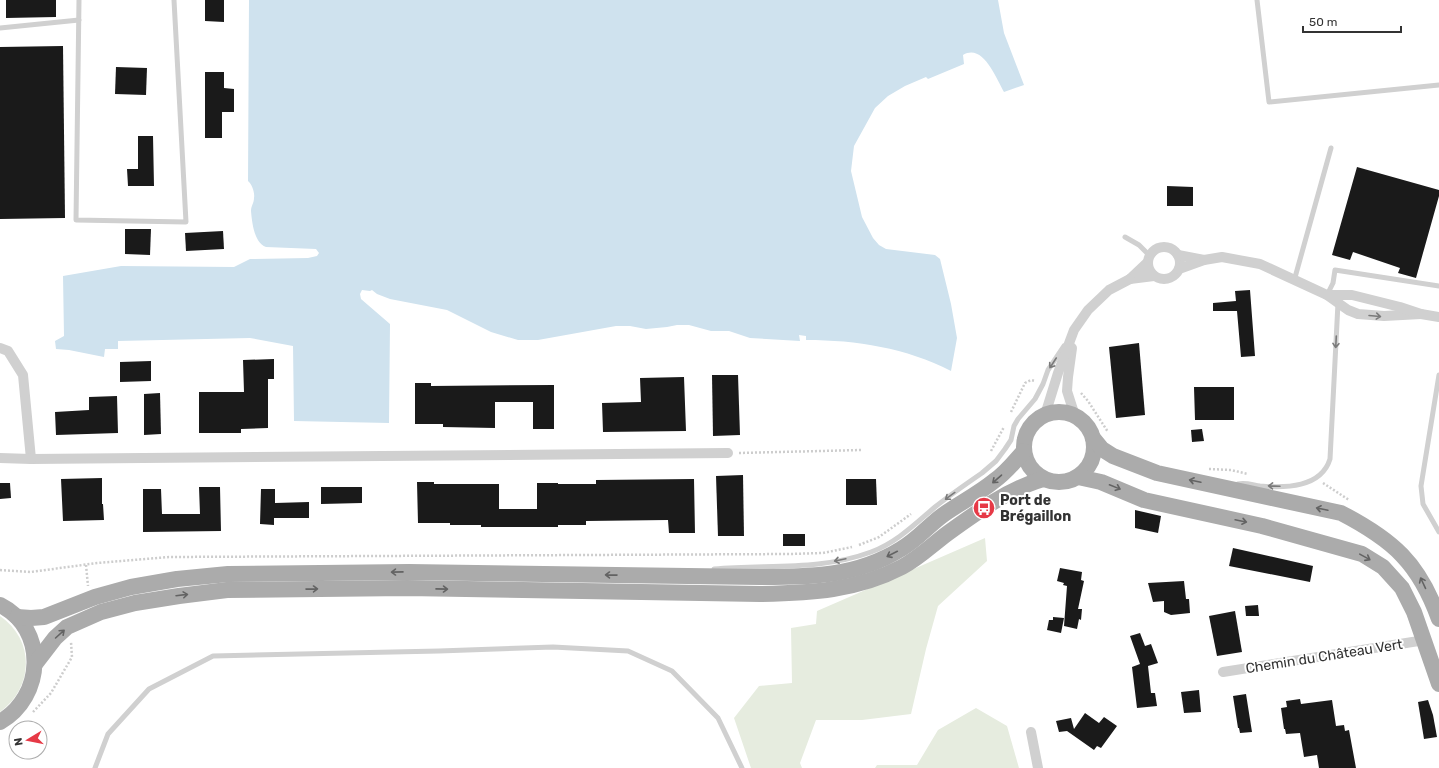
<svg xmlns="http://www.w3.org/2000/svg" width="1439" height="768" font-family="Rubik,sans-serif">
<rect width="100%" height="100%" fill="#fff"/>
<g fill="#e6ecdf">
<path d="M985,538L987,561L938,606L926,649L911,714L862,720H816L800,763L802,768H751L734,718L759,686L792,683L791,628L816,624L817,611Z"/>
<path d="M0,616C35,640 34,687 0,712Z"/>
<path d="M976,708L1007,726L1019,768H875L877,765H917L938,730Z"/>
</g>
<path fill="#cfe2ee" d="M249,0H998L1004,33L1024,85L1004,92C996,78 983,43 963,55L964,64L928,79L926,77L905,86L888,96L875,108L854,146L851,171L862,217L873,238L879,245L886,249L935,255L940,259L951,304L957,338L951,371C906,348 857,340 806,340V336L799,335L800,341L750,338L729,331H711L689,325H677L667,327L646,329L630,326H616L538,340H518L491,332L447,310L390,299L377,294L372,290L370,291L362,290L360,294L361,299L390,324L389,423L294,421L293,346L250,338L118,341V349H105L104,357L69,350L56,349L55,341L64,336L63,276L121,266L234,267L250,259L308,258L317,256L319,253L316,249L266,247C254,243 252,222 251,211C251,206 254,203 254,198C255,193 252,184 248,181Z"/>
<g fill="#1a1a1a">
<path d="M6,0H56V17L6,18Z"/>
<path d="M205,0H224V22L205,21Z"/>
<path d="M63,46L65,218L0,219V47Z"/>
<path d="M116,67L147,68L146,95L115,94Z"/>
<path d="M205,72H224V88L234,89V112H222V138H205Z"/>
<path d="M138,136H153L154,186H128L127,169H138Z"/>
<path d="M1357,167L1439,190V196L1416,278L1398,273L1400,268L1353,252L1350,260L1332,255Z"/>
<path d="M1167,186L1193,187V206H1167Z"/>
<path d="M125,229H151L150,255L125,254Z"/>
<path d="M223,231L224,249L186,251L185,233Z"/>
<path d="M1250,290L1255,356L1241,357L1237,311H1213V303L1236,301L1235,291Z"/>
<path d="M1139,343L1145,415L1116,418L1109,347Z"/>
<path d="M274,359V379H268V428L241,429V433H199V392H244L243,360Z"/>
<path d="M151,361V381L120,382V362Z"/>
<path d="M712,375H738L740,435L713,436Z"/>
<path d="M684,377L686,431L603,432L602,403L641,402L640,378Z"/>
<path d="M415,383H431V386L554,385V429H533V402H495V428L443,427V424H415Z"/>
<path d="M1194,387H1234V420H1195Z"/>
<path d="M160,393L161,434L144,435V394Z"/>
<path d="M117,396L118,433L56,435L55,412L89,410V397Z"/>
<path d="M1202,429L1204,441L1192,442L1191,430Z"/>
<path d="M743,475L744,536H718L716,476Z"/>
<path d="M102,478V504H103L104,520L63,521L61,479Z"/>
<path d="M694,479L695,533H669L668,520L586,521V525H558V527H481V525H450V523H418L417,482H434V484H499V509H537V483H558V484H596V480Z"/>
<path d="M846,479H876L877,505H846Z"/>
<path d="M0,483H10L11,498L0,499Z"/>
<path d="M199,487H220L221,531L143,532V489H161L162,514H200Z"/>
<path d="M321,487H362V503L321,504Z"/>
<path d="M261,489H275V503L309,502V518H274V525L260,524Z"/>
<path d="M1135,510L1161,516L1158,533L1135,528Z"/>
<rect x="783" y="534" width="22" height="12"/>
<path d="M1233,548L1313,566L1310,582L1229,566Z"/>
<path d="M1060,568L1082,572L1081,580L1084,581L1078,609H1082L1081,620L1079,619L1077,629L1064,626L1067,586L1063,585L1064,583L1057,581Z"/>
<path d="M1184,581L1186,599H1189L1190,613L1171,615L1164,612V601L1153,602L1148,583Z"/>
<path d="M1258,605L1259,616H1246L1245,606Z"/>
<path d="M1235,611L1242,652L1217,656L1209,616Z"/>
<path d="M1053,617L1064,618L1061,633L1047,630L1049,620H1053Z"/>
<path d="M1140,633L1145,646L1151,644L1158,663L1148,666L1151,693H1155L1157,706L1137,708L1132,667L1140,664L1130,636Z"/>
<path d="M1199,690L1201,712L1184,713L1181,692Z"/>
<path d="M1246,694L1252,732L1240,733L1239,728H1238L1233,696Z"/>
<path d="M1300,699L1301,704L1332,700L1336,726L1344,725L1345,731L1349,730L1356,768H1319L1317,755L1304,757L1300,733L1286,734L1285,729H1284L1281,708L1287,707L1286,701Z"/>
<path d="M1428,700L1433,715L1437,737L1424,739L1418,702Z"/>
<path d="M1085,713L1099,723L1104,717L1117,726L1101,748L1097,746L1094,750L1067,731L1059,732L1056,721L1071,718L1074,729Z"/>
</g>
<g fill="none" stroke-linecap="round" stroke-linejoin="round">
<g stroke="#cdcdcd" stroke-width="2.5" stroke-dasharray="2 2" stroke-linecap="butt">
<path d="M1081,393L1088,401L1108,432"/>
<path d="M1011,412L1025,383L1031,380L1035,381"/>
<path d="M991,451L1004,427"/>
<path d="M739,453L861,450"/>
<path d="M1209,469L1231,470L1248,474"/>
<path d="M1323,483L1349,500"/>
<path d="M859,545L879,537L911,514"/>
<path d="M86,565L88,586"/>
<path d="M0,570L31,572L97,563L169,557L791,554L823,553L852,547"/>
<path d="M33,712L51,693L72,657L71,642"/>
</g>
<g stroke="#d0d0d0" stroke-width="5">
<path d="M79,0L76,220L186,222L174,0"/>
<path d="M1257,0L1269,102L1439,85"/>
<path d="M0,28L79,20"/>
<path d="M1125,237L1139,245L1150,256"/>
<path d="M1294,281L1331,148"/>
<path d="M1327,295L1333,283L1335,270L1439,286"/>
<path d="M1439,375L1421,486L1423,504L1439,532"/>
<path d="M1238,484C1245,482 1253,485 1260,486C1285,488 1321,488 1330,459L1338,303"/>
<path d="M714,569C767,564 820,571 871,552C896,543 915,524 935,507C950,495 966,484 982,473L996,461L1005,449L1011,440L1014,426L1018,419L1035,399L1043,384L1048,370L1064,346"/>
<path d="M95,768L108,734L149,689L213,656L439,651L553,647L628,651L672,671L718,718L742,768"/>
</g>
<g stroke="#d0d0d0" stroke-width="10">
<circle cx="1164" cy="263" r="16"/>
<path d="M1178,255L1204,260L1179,269"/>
<path d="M1204,260L1222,257L1260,264L1327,295L1348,310L1358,314L1384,316L1421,314"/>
<path d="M1148,262L1130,279L1154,276"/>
<path d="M1327,295H1352L1400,307L1421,314L1439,317"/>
<path d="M0,348L8,351L23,375L31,459L728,453"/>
<path d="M1072,348L1068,377L1067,391L1075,416"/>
<path d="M1045,415L1058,373L1074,330L1088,310L1109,290L1130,279"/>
<path d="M0,458L31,459"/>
<path d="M1223,672L1425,640"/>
<path d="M1031,732L1038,768"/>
</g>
<g stroke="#ababab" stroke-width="16">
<circle cx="1059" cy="447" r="35"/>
<path d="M1093,438L1102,449L1113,456L1157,473L1341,513C1393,540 1419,563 1439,619"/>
<path d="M1078,477L1101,482L1144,500L1262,526L1362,554L1383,567L1402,588L1414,612L1439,684"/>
<path d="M0,605C48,629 44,697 0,722"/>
<path d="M17,617L31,618L44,617L95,597L131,587L177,579L228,574L409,572L760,577C810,577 856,577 901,549C917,540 929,525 943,515C960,503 978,494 994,481C1006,473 1015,461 1024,451"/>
<path d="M35,664L55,638L67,627L101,612L135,603L179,596L227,590L407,588L760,594C811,593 856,591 902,567C919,558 933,544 948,533C977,512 1009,489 1043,479"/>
</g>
</g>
<defs><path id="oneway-shaft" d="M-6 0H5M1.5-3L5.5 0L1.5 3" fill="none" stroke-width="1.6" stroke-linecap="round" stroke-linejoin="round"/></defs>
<g stroke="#7a7a7a">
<use href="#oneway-shaft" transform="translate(1375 316) rotate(5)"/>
<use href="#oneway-shaft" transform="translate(1336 342) rotate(93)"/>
<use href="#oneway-shaft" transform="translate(1053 363) rotate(123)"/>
<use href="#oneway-shaft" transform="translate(1274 486) rotate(-178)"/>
<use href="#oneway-shaft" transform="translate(950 496) rotate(144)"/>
<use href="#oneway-shaft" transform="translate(840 560) rotate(168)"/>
</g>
<g stroke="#636363">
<use href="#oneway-shaft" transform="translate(997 479) rotate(139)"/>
<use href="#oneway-shaft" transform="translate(1195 481) rotate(-168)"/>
<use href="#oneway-shaft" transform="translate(1115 487) rotate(22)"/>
<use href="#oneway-shaft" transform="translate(1322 509) rotate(-168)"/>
<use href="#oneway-shaft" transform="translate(1241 521) rotate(12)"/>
<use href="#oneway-shaft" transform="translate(892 554) rotate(153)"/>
<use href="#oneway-shaft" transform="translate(1365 557) rotate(29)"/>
<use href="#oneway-shaft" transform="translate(397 572) rotate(179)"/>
<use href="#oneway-shaft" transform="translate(611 575) rotate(-179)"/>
<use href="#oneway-shaft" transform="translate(1423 583) rotate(-115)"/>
<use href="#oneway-shaft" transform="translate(312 589) rotate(-1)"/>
<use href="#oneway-shaft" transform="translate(442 589) rotate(1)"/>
<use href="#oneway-shaft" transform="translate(182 595) rotate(-7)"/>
<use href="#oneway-shaft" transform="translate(60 634) rotate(-42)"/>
</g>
<defs>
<g id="bus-disc" transform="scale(1.15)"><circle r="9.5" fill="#e63946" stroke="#fff"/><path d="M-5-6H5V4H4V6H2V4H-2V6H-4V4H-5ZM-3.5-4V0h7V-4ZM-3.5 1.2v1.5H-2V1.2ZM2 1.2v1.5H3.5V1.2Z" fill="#fff"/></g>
</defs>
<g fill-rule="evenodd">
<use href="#bus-disc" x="984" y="508"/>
</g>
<g text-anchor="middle" stroke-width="4" stroke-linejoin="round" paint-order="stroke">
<g font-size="14" font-weight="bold" fill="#333" stroke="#fff" text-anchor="start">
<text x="1000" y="505">Port de<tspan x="1000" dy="16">Brégaillon</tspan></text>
</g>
<g font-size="14" fill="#333" stroke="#fff">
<text transform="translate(1324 656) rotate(-9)" y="5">Chemin du Château Vert</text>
</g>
</g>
<g transform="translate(28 740) rotate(260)"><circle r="19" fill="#ffffff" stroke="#adadad"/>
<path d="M0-3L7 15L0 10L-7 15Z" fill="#e63946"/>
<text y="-6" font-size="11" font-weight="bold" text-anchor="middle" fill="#333333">N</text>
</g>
<path d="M1303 26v6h98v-6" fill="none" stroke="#333333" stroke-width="2"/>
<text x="1309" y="26" font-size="12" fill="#333333" stroke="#ffffff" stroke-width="3" paint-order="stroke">50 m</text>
</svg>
